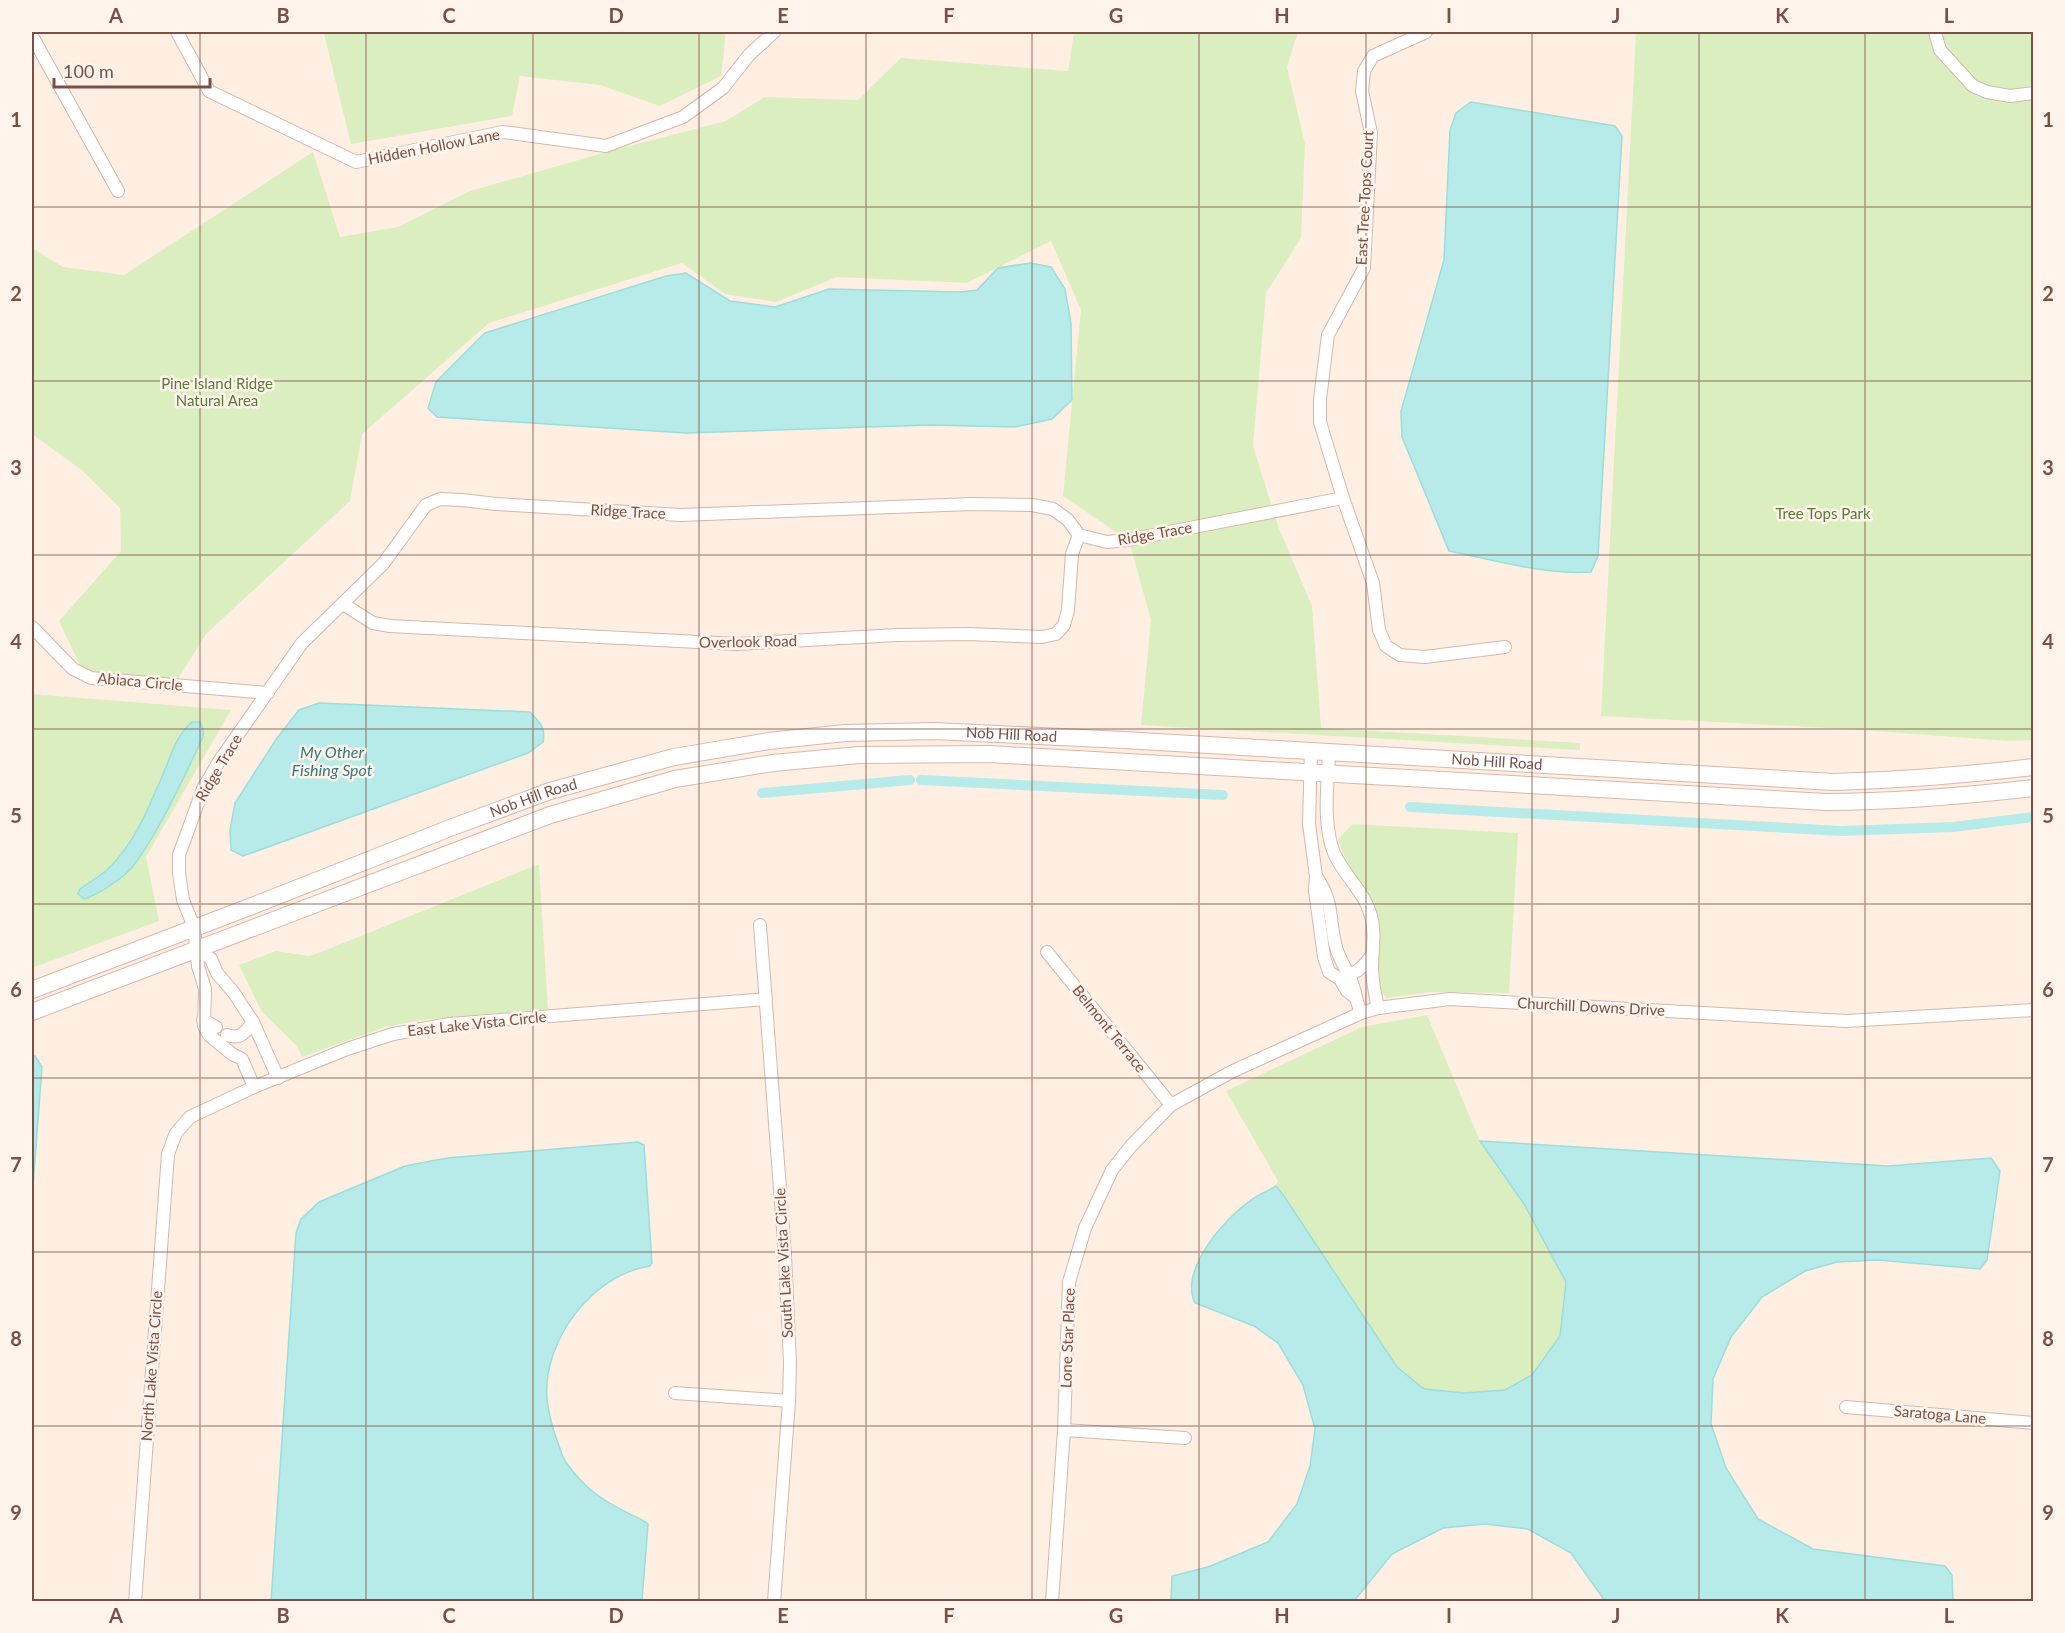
<svg xmlns="http://www.w3.org/2000/svg" width="2065" height="1633" font-family="Lato,sans-serif">
<rect width="100%" height="100%" fill="#ffefe3"/>
<g fill="#dbeec0">
<path d="M329,32H726L721,76L660,106L600,85L520,76L512,116L351,144L324,34Z"/>
<path d="M1074,32H1298L1287,67L1305,144L1301,238L1266,293L1253,446L1278,526L1312,606L1321,728L1580,743V750L1141,725L1151,620L1129,541L1063,496L1081,310L1051,241L967,283L837,277L776,302L725,294L682,263L489,323L362,434L350,501L206,634L178,679L84,674L59,621L121,551L120,508L83,471L32,434V248L63,267L124,275L313,152L340,237L398,227L470,191L610,151L726,121L765,97L858,100L901,58L1068,71Z"/>
<path d="M1636,32H2033V740L2009,741L1847,729L1601,716Z"/>
<path d="M32,694L231,710L146,857L159,921L32,968Z"/>
<path d="M1353,824L1518,833L1509,993L1431,992L1386,998C1366,979 1383,946 1379,922C1374,899 1359,885 1348,865C1344,857 1341,848 1338,839Z"/>
<path d="M539,864L548,1009L421,1020L385,1027L302,1057L296,1045L262,1012L239,965L276,951L309,956L321,952Z"/>
<path d="M1427,1015L1480,1141L1524,1204L1566,1282L1560,1336L1532,1375L1505,1390L1464,1393L1424,1389L1397,1367L1284,1196L1276,1186L1278,1181L1226,1091L1362,1027Z"/>
</g>
<g fill="#b6ebe9" stroke="#9bdddc" stroke-width="1.5">
<path d="M1471,102L1615,126L1622,136L1598,556L1591,572C1544,575 1494,560 1449,551L1402,437L1401,411L1444,260L1450,130L1456,113Z"/>
<path d="M1030,263L1051,267L1065,289L1071,323L1072,400L1052,419L1015,427L930,425L686,433L437,417L428,408L436,382L485,333L666,276L686,273L730,301L775,307L829,289L960,292L977,290L998,268Z"/>
<path d="M319,703L530,712C540,723 546,727 543,742L528,753L257,851L243,856L231,850L230,830L235,803L277,738L299,710Z"/>
<path d="M192,722H200L203,729V737C184,777 160,830 134,865C125,877 98,895 84,899L78,894L80,889C89,883 98,877 107,870C134,845 149,807 163,774C172,754 175,737 192,722Z"/>
<path d="M35,1056L42,1067L32,1200V1058Z"/>
<path d="M1480,1141L1888,1166L1991,1158L2000,1171L1987,1260L1980,1269L1878,1260L1837,1262L1805,1271L1762,1297L1731,1337L1713,1379L1711,1424L1726,1468L1758,1519L1813,1549L1945,1566L1952,1575L1953,1601H1605L1571,1553L1528,1529L1485,1524L1443,1528L1392,1554L1354,1601H1171L1172,1576L1208,1567L1268,1542L1297,1504L1310,1466L1315,1429L1303,1385L1278,1343L1254,1326L1195,1303C1179,1270 1225,1218 1251,1200C1259,1194 1268,1191 1276,1186L1284,1196L1397,1367L1424,1389L1464,1393L1505,1390L1532,1375L1560,1336L1566,1282L1524,1204Z"/>
<path d="M638,1142L644,1145L652,1263L650,1266C591,1275 542,1342 547,1400C549,1414 552,1427 557,1440C560,1448 562,1458 568,1465C584,1487 600,1499 624,1511C632,1516 641,1518 648,1524L642,1601H271L296,1233L301,1219L319,1202L405,1166L447,1158Z"/>
</g>
<g fill="none" stroke-linecap="round" stroke-linejoin="round">
<g stroke="#b6ebe9" stroke-width="10">
<path d="M921,780L1223,795"/>
<path d="M762,793L910,780"/>
<path d="M1410,807L1841,831L1953,827L2034,817"/>
</g>
<g stroke="#d4b7ab" stroke-width="14">
<g id="street">
<path d="M177,32L209,91L356,162L503,132L606,146L683,117L723,88L749,55L774,32"/>
<path d="M1426,32L1373,56L1364,71L1362,91L1371,133L1364,268L1328,335L1320,399V422L1343,498L1373,583L1379,630L1386,646L1400,655L1425,657L1505,647"/>
<path d="M1935,32L1940,50L1973,86L1987,92L2010,96L2034,93"/>
<path d="M32,36L118,191"/>
<path d="M343,604L373,623L390,626L737,644L897,635L968,634L1042,637L1056,634L1064,625L1068,610L1072,554L1079,535"/>
<path d="M32,627L73,669L91,678L268,693"/>
<path d="M1311,751L1309,824L1316,876L1315,891L1324,957L1329,972L1340,979L1347,991L1354,996"/>
<path d="M1329,752C1328,784 1322,822 1334,853C1344,876 1365,892 1371,916C1376,933 1372,949 1372,967C1372,981 1375,994 1378,1008"/>
<path d="M1316,876C1335,904 1328,917 1336,947C1340,962 1349,972 1353,986C1356,995 1357,1004 1361,1013"/>
<path d="M760,925L785,1255L790,1363L789,1401L774,1602"/>
<path d="M196,948L211,959L217,973L234,993L253,1022L278,1078"/>
<path d="M1047,952L1171,1105"/>
<path d="M1342,978C1356,973 1363,968 1372,955"/>
<path d="M203,1020L216,1027"/>
<path d="M227,1035C240,1040 246,1032 253,1022"/>
<path d="M254,1087L242,1059L232,1054L209,1035L204,1026L205,989L198,966L194,927L183,900L179,873V855L203,789L218,763L302,643L383,564L426,505L440,499L462,500L496,504L681,515L972,504L1032,505L1053,509L1068,520L1079,535L1107,542L1128,540L1343,498"/>
<path d="M675,1393L789,1401"/>
<path d="M1846,1407L2034,1423"/>
<path d="M1064,1430L1185,1438"/>
<path d="M135,1602L168,1154L176,1133L190,1117L254,1087L347,1049L393,1034L450,1024L766,999"/>
<path d="M1052,1602L1064,1430L1069,1282L1085,1228L1112,1170L1131,1146L1171,1105L1233,1071L1361,1013L1378,1008L1450,999L1846,1021L2034,1010"/>
</g>
</g>
<g stroke="#dab7aa" stroke-width="18">
<g id="secondary">
<path id="s1" d="M32,990L252,906L450,828L550,791L674,757L769,741L845,733L934,731L1124,740L1834,782C1901,780 1967,775 2034,767"/>
<path d="M32,1012L550,815L675,779L773,763L859,755L989,754L1826,802C1896,802 1964,796 2034,788"/>
</g>
</g>
<use href="#street" stroke="#fff" stroke-width="12"/>
<use href="#secondary" stroke="#fff" stroke-width="16"/>
</g>
<path fill="none" stroke="#7a5046" stroke-width="1.5" stroke-opacity="0.55" d="M200,32V1602M366,32V1602M533,32V1602M699,32V1602M866,32V1602M1032,32V1602M1199,32V1602M1366,32V1602M1532,32V1602M1699,32V1602M1865,32V1602M32,207H2034M32,381H2034M32,555H2034M32,729H2034M32,904H2034M32,1078H2034M32,1252H2034M32,1426H2034"/>
<g text-anchor="middle" stroke-width="5" stroke-linejoin="round" paint-order="stroke">
<g font-size="15" fill="#7a5046" stroke="#fff4ec">
<text transform="translate(434 147) rotate(-11)" y="5">Hidden Hollow Lane</text>
<text transform="translate(1365 198) rotate(-87)" y="5">East Tree Tops Court</text>
<text transform="translate(628 512) rotate(3)" y="5">Ridge Trace</text>
<text transform="translate(1155 534) rotate(-10)" y="5">Ridge Trace</text>
<text transform="translate(748 642) rotate(-1)" y="5">Overlook Road</text>
<text transform="translate(140 682) rotate(5)" y="5">Abiaca Circle</text>
<text dy="5" stroke="none"><textPath href="#s1" startOffset="1023">Nob Hill Road</textPath></text>
<text dy="5" stroke="none"><textPath href="#s1" startOffset="1509">Nob Hill Road</textPath></text>
<text transform="translate(219 768) rotate(-59)" y="5">Ridge Trace</text>
<text dy="5" stroke="none"><textPath href="#s1" startOffset="537">Nob Hill Road</textPath></text>
<text transform="translate(1591 1007) rotate(3)" y="5">Churchill Downs Drive</text>
<text transform="translate(477 1024) rotate(-6)" y="5">East Lake Vista Circle</text>
<text transform="translate(1109 1029) rotate(51)" y="5">Belmont Terrace</text>
<text transform="translate(784 1263) rotate(-93)" y="5">South Lake Vista Circle</text>
<text transform="translate(1068 1338) rotate(-88)" y="5">Lone Star Place</text>
<text transform="translate(152 1366) rotate(-86)" y="5">North Lake Vista Circle</text>
<text transform="translate(1940 1415) rotate(5)" y="5">Saratoga Lane</text>
</g>
<g font-size="15" fill="#587b3a" stroke="#fff4ec">
<text x="217" y="389">Pine Island Ridge<tspan x="217" dy="17">Natural Area</tspan></text>
<text x="1823" y="519">Tree Tops Park</text>
</g>
<g font-size="16" font-style="italic" fill="#357979" stroke="#fff4ec">
<text x="332" y="758">My Other<tspan x="332" dy="18">Fishing Spot</tspan></text>
</g>
</g>
<rect width="2065" height="1633" fill="none" stroke="#fff4ec" stroke-width="66"/>
<path d="M54 78v9h156v-9" fill="none" stroke="#7a5046" stroke-width="3"/>
<text x="63" y="78" font-size="18" fill="#7a5046" stroke="#fff4ec" stroke-width="4.5" paint-order="stroke">100 m</text>
<rect x="33" y="33" width="1999" height="1567" fill="none" stroke="#7a5046" stroke-width="2"/>
<g font-size="20" text-anchor="middle" font-weight="bold" fill="#7a5046">
<text x="116" y="23">A</text>
<text x="283" y="23">B</text>
<text x="449" y="23">C</text>
<text x="616" y="23">D</text>
<text x="783" y="23">E</text>
<text x="949" y="23">F</text>
<text x="1116" y="23">G</text>
<text x="1282" y="23">H</text>
<text x="1449" y="23">I</text>
<text x="1616" y="23">J</text>
<text x="1782" y="23">K</text>
<text x="1949" y="23">L</text>
<text x="16" y="127">1</text>
<text x="2048" y="127">1</text>
<text x="16" y="301">2</text>
<text x="2048" y="301">2</text>
<text x="16" y="475">3</text>
<text x="2048" y="475">3</text>
<text x="16" y="649">4</text>
<text x="2048" y="649">4</text>
<text x="16" y="823">5</text>
<text x="2048" y="823">5</text>
<text x="16" y="997">6</text>
<text x="2048" y="997">6</text>
<text x="16" y="1172">7</text>
<text x="2048" y="1172">7</text>
<text x="16" y="1346">8</text>
<text x="2048" y="1346">8</text>
<text x="16" y="1520">9</text>
<text x="2048" y="1520">9</text>
<text x="116" y="1623">A</text>
<text x="283" y="1623">B</text>
<text x="449" y="1623">C</text>
<text x="616" y="1623">D</text>
<text x="783" y="1623">E</text>
<text x="949" y="1623">F</text>
<text x="1116" y="1623">G</text>
<text x="1282" y="1623">H</text>
<text x="1449" y="1623">I</text>
<text x="1616" y="1623">J</text>
<text x="1782" y="1623">K</text>
<text x="1949" y="1623">L</text>
</g>
</svg>
